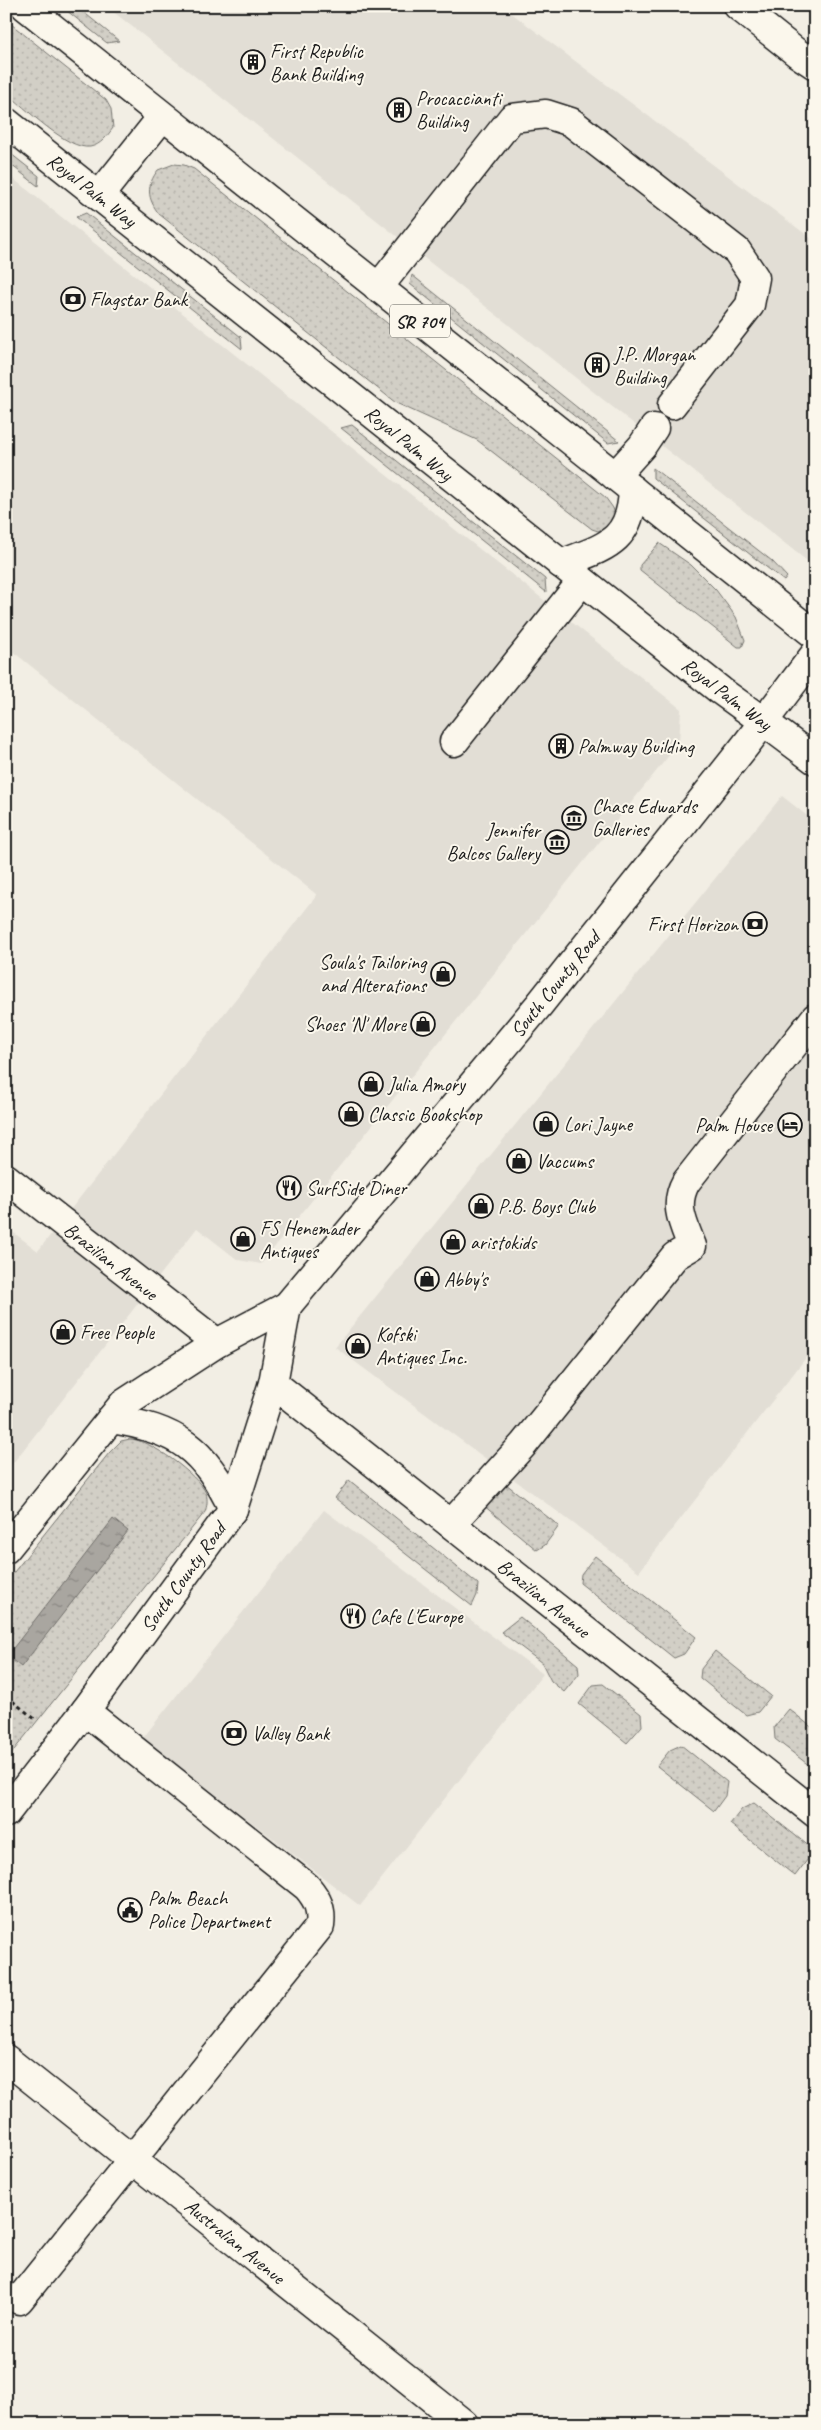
<svg xmlns="http://www.w3.org/2000/svg" width="821" height="2430" font-family="Caveat,sans-serif">
<defs>
<pattern id="grass-dots" width="8" height="8" patternUnits="userSpaceOnUse" patternTransform="scale(1.25)"><rect width="8" height="8" fill="#d2cfc6"/><path d="M2 2h.1M6 6h.1" fill="none" stroke="#b4b1aa" stroke-width="1.8" stroke-linecap="round"/></pattern>
<pattern id="water-ripples" width="26" height="14" patternUnits="userSpaceOnUse" patternTransform="scale(1.25)"><rect width="26" height="14" fill="#a9a6a0"/><path d="M2 4q2-2 4 0t4 0M15 11q2-2 4 0t4 0" fill="none" stroke="#898682"/></pattern>
</defs>
<rect width="100%" height="100%" fill="#f2eee4"/>
<filter id="ink" filterUnits="userSpaceOnUse"><feTurbulence type="fractalNoise" baseFrequency=".02" numOctaves="2"/><feDisplacementMap in="SourceGraphic" scale="10" xChannelSelector="R" yChannelSelector="G"/><feConvolveMatrix kernelMatrix="1 2 1 2 8 2 1 2 1" color-interpolation-filters="sRGB"/></filter>
<g filter="url(#ink)">
<g fill="#e2ded5">
<path d="M106,6H502L812,239L815,236V559L811,564Z"/>
<path d="M6,173L681,709L679,743L261,1264L238,1260L197,1228L6,1472V1227L38,1251L317,895L6,646Z"/>
<path d="M782,796L815,822V1346L639,1572L335,1347Z"/>
<path d="M324,1510L543,1674L360,1906L143,1738Z"/>
</g>
<g fill="url(#grass-dots)" stroke="#777671">
<path d="M61,6H76L119,41L107,43Z"/>
<path d="M6,20L106,100L111,109L113,128C107,136 101,145 90,147C67,150 24,107 6,92Z"/>
<path d="M6,150L39,176L38,186L6,161Z"/>
<path d="M174,164L184,165L194,169L605,497L613,508L615,514L608,526L598,531L592,529L477,440L396,403L159,214C147,198 146,186 158,170Z"/>
<path d="M86,213L241,337L242,349L76,217Z"/>
<path d="M412,275L619,441L608,443L410,284Z"/>
<path d="M352,425L545,579L546,592L341,428Z"/>
<path d="M653,468L772,561L787,577L784,581L653,478Z"/>
<path d="M659,543L691,565L716,590L736,617L745,640L742,647H738L640,570V565Z"/>
<path d="M130,1439C149,1439 198,1475 206,1493C208,1500 207,1506 205,1512L6,1760V1582L109,1453L121,1441Z"/>
<path d="M349,1480L478,1584L477,1595L472,1606L335,1498Z"/>
<path d="M501,1480L559,1526L545,1545L537,1550L483,1505Z"/>
<path d="M595,1556L696,1637L684,1654L674,1658L580,1583L581,1574Z"/>
<path d="M520,1617L578,1665L579,1674L564,1692L551,1681L542,1663L501,1632Z"/>
<path d="M715,1651L771,1696L758,1712L746,1715L700,1678L701,1669Z"/>
<path d="M603,1684L641,1714L642,1726L627,1743L579,1704L593,1685Z"/>
<path d="M789,1709L815,1730V1770L775,1739L774,1727Z"/>
<path d="M681,1745L727,1782L725,1796L714,1811L657,1766L670,1750Z"/>
<path d="M754,1803L810,1847L808,1859L795,1876L730,1824L742,1809Z"/>
</g>
<path fill="url(#water-ripples)" stroke="#716f6b" d="M113,1519L128,1531L21,1667L7,1656Z"/>
<g fill="none" stroke-linecap="round" stroke-linejoin="round">
<g stroke="#1c1c1c" stroke-width="31">
<g id="minor">
<path d="M738,6L797,53L815,65"/>
<path d="M378,288L512,118L546,114L571,122L737,251L755,278L750,305L672,405"/>
<path d="M615,476L642,446L654,428"/>
<path d="M764,722L815,760"/>
<path d="M454,742L582,581"/>
<path d="M6,1178L217,1343"/>
<path d="M273,1383L815,1813"/>
<path d="M451,1524L523,1445L675,1256L692,1246C683,1223 673,1205 686,1182L815,1018"/>
<path d="M6,2059L464,2424"/>
<path d="M19,2300L320,1926C322,1909 318,1900 307,1887L85,1711"/>
</g>
</g>
<g stroke="#1c1c1c" stroke-width="31">
<g id="major">
<path d="M25,6L815,635"/>
<path d="M6,122L721,691L764,722"/>
<path d="M99,196L162,117"/>
<path d="M561,564C604,547 631,543 633,490"/>
<path d="M111,1419C177,1429 205,1449 233,1509"/>
<path d="M6,1549L123,1404L217,1343L287,1306L539,1005L745,746L815,654"/>
<path d="M6,1813L85,1711L233,1509L273,1383L287,1306"/>
</g>
</g>
<path stroke="#1c1c1c" stroke-width="3" stroke-dasharray="4 4" stroke-linecap="butt" d="M6,1696L35,1719"/>
<use href="#minor" stroke="#fbf7ec" stroke-width="28"/>
<use href="#major" stroke="#fbf7ec" stroke-width="28"/>
</g>
</g>
<defs>
<g id="building-ring" transform="scale(1.25)"><circle r="9.5" fill="#fbf7ec" stroke="#1c1c1c" stroke-width="1.5"/><path d="M-4-6H4V6H1V3H-1V6H-4ZM-2.5-4.3h1.7v1.8h-1.7ZM.8-4.3h1.7v1.8H.8ZM-2.5-1h1.7V.8h-1.7ZM.8-1h1.7V.8H.8Z" fill="#1c1c1c"/></g>
<g id="bank-ring" transform="scale(1.25)"><circle r="9.5" fill="#fbf7ec" stroke="#1c1c1c" stroke-width="1.5"/><path d="M-6-4H6V4H-6ZM0-2.3a2.3 2.3 0 1 0 0 4.6a2.3 2.3 0 1 0 0-4.6Z" fill="#1c1c1c"/></g>
<g id="museum-ring" transform="scale(1.25)"><circle r="9.5" fill="#fbf7ec" stroke="#1c1c1c" stroke-width="1.5"/><path d="M0-6L6-3V-2H-6V-3ZM-5-1h2V3h-2ZM-1-1h2V3h-2ZM3-1h2V3H3ZM-6 4H6V6H-6Z" fill="#1c1c1c"/></g>
<g id="shop-ring" transform="scale(1.25)"><circle r="9.5" fill="#fbf7ec" stroke="#1c1c1c" stroke-width="1.5"/><path d="M-5-2.5h2.3a2.7 3.5 0 0 1 5.4 0H5L5.5 6h-11ZM-1.5-2.5h3a1.5 2.3 0 0 0-3 0Z" fill="#1c1c1c"/></g>
<g id="hotel-ring" transform="scale(1.25)"><circle r="9.5" fill="#fbf7ec" stroke="#1c1c1c" stroke-width="1.5"/><path d="M-6-4.5h1.5V1H6V5H4.5V3h-9V5H-6ZM-4 0a1.8 1.8 0 1 1 3.6 0ZM.5 0V-2.5h3Q6-2.5 6 0Z" fill="#1c1c1c"/></g>
<g id="restaurant-ring" transform="scale(1.25)"><circle r="9.5" fill="#fbf7ec" stroke="#1c1c1c" stroke-width="1.5"/><path d="M-5-6h1v4h1v-4h1v4h1v-4h1v5L-1.5 .5V6h-2V.5L-5-1ZM5-6V6H3V1.5H1.5Q1.5-4 5-6Z" fill="#1c1c1c"/></g>
<g id="civic-ring" transform="scale(1.25)"><circle r="9.5" fill="#fbf7ec" stroke="#1c1c1c" stroke-width="1.5"/><path d="M-.6-6.5H3V-4.5H.6V-3L4-1V1h2V6H-6V1h2V-1L-.6-3ZM-1.2 2.5V6h2.4V2.5Z" fill="#1c1c1c"/></g>
</defs>
<g fill-rule="evenodd">
<use href="#building-ring" x="253" y="62"/>
<use href="#building-ring" x="399" y="110"/>
<use href="#bank-ring" x="73" y="299"/>
<use href="#building-ring" x="597" y="365"/>
<use href="#building-ring" x="561" y="746"/>
<use href="#museum-ring" x="574" y="818"/>
<use href="#museum-ring" x="557" y="842"/>
<use href="#bank-ring" x="755" y="924"/>
<use href="#shop-ring" x="443" y="974"/>
<use href="#shop-ring" x="423" y="1024"/>
<use href="#shop-ring" x="371" y="1084"/>
<use href="#shop-ring" x="351" y="1114"/>
<use href="#shop-ring" x="546" y="1124"/>
<use href="#hotel-ring" x="790" y="1125"/>
<use href="#shop-ring" x="519" y="1161"/>
<use href="#restaurant-ring" x="289" y="1188"/>
<use href="#shop-ring" x="481" y="1206"/>
<use href="#shop-ring" x="243" y="1239"/>
<use href="#shop-ring" x="453" y="1242"/>
<use href="#shop-ring" x="427" y="1279"/>
<use href="#shop-ring" x="63" y="1332"/>
<use href="#shop-ring" x="358" y="1346"/>
<use href="#restaurant-ring" x="353" y="1616"/>
<use href="#bank-ring" x="234" y="1733"/>
<use href="#civic-ring" x="130" y="1910"/>
</g>
<g text-anchor="middle" stroke-width="4" stroke-linejoin="round" paint-order="stroke">
<rect fill="#fbf7ec" stroke="#5f5e5a" stroke-width="1" x="390" y="304.5" width="60" height="33" rx="4"/>
<g font-size="19" font-weight="bold" fill="#1c1c1c">
<text x="420" y="328">SR 704</text>
</g>
<g font-size="20" fill="#1c1c1c" stroke="#fbf7ec" text-anchor="start">
<text x="270" y="58">First Republic<tspan x="270" dy="23">Bank Building</tspan></text>
<text x="416" y="105">Procaccianti<tspan x="416" dy="23">Building</tspan></text>
<text x="90" y="306">Flagstar Bank</text>
<text x="614" y="361">J.P. Morgan<tspan x="614" dy="23">Building</tspan></text>
<text x="578" y="753">Palmway Building</text>
<text x="592" y="813">Chase Edwards<tspan x="592" dy="23">Galleries</tspan></text>
<text x="540" y="837" text-anchor="end">Jennifer<tspan x="540" dy="23">Balcos Gallery</tspan></text>
<text x="738" y="931" text-anchor="end">First Horizon</text>
<text x="426" y="969" text-anchor="end">Soula's Tailoring<tspan x="426" dy="23">and Alterations</tspan></text>
<text x="406" y="1031" text-anchor="end">Shoes 'N' More</text>
<text x="388" y="1091">Julia Amory</text>
<text x="368" y="1121">Classic Bookshop</text>
<text x="564" y="1131">Lori Jayne</text>
<text x="772" y="1132" text-anchor="end">Palm House</text>
<text x="536" y="1168">Vaccums</text>
<text x="306" y="1195">SurfSide Diner</text>
<text x="498" y="1213">P.B. Boys Club</text>
<text x="260" y="1235">FS Henemader<tspan x="260" dy="23">Antiques</tspan></text>
<text x="470" y="1249">aristokids</text>
<text x="444" y="1286">Abby's</text>
<text x="80" y="1339">Free People</text>
<text x="376" y="1341">Kofski<tspan x="376" dy="23">Antiques Inc.</tspan></text>
<text x="370" y="1623">Cafe L'Europe</text>
<text x="252" y="1740">Valley Bank</text>
<text x="148" y="1905">Palm Beach<tspan x="148" dy="23">Police Department</tspan></text>
</g>
<g font-size="20" fill="#1c1c1c" stroke="#fbf7ec">
<text transform="translate(92 190) rotate(38)" y="7">Royal Palm Way</text>
<text transform="translate(409 443) rotate(39)" y="7">Royal Palm Way</text>
<text transform="translate(727 694) rotate(37)" y="7">Royal Palm Way</text>
<text transform="translate(555 984) rotate(-51)" y="7">South County Road</text>
<text transform="translate(111 1261) rotate(38)" y="7">Brazilian Avenue</text>
<text transform="translate(183 1577) rotate(-54)" y="7">South County Road</text>
<text transform="translate(544 1598) rotate(39)" y="7">Brazilian Avenue</text>
<text transform="translate(235 2241) rotate(39)" y="7">Australian Avenue</text>
</g>
</g>
<rect width="821" height="2430" fill="none" stroke="#fbf7ec" stroke-width="25"/>
<rect x="12" y="12" width="796" height="2405" fill="none" stroke="#1c1c1c" stroke-width="2" filter="url(#ink)"/>
</svg>
